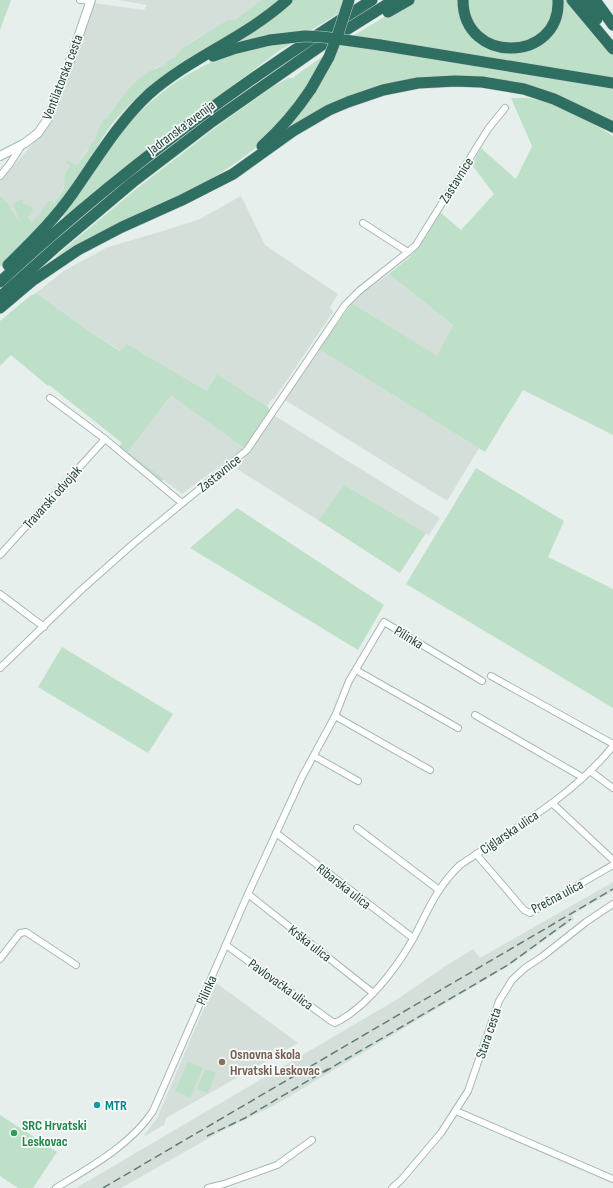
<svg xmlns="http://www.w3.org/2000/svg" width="613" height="1188" font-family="'Sofia Sans Condensed',sans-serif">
<rect width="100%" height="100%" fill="#e6efeb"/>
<g fill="#d4dfda">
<path d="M118,0H261L234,20L201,36L182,48L176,56L168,61L164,66L157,67L144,75L137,81L119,101L98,130L94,143L85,152L60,194L38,221L24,236L8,204L0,195V181L46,129L51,117L93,3L144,10L147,5Z"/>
<path d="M241,196L265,245L338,294L330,307L333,312L274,399H272L267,406L217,374L207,391L127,344L121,351L93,334L36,293L65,270L108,247L160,232L200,219Z"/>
<path d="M389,274L453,325L437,357L352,303L360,295Z"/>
<path d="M319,349L479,448L447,501L285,400Z"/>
<path d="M171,394L244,448L182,494L128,452Z"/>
<path d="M275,416L440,518L429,535L344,485L318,520L237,469Z"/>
<path d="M613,882V891L572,915L574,919L510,965L275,1105L218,1133L121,1188H76L396,1000L447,965L473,949L480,958Z"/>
<path d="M215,982L298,1043L166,1118L164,1125L143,1137L157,1118Z"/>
</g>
<g fill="#bfe0c8">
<path d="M0,0H11L0,30Z"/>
<path d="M261,0H281L264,14L161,77C141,92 122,110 107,131C95,148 87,169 74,186C53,216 27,242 0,267V195L8,204L20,223L13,203L23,199V204L31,206L33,210L28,217L32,223L35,218L40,214L48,201L54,202C57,198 62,193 64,188C65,181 63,173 70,167V165L65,163L67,161L77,165C82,157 89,150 92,142H94L98,130L104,119H106C120,100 139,70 164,66L168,61L176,56L182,48L228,20H234Z"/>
<path d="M292,0H344L341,12L308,32L230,46Z"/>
<path d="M414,0H461L478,40L535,46L561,0H568L594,31L613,56V79L353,36L389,14Z"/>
<path d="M466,0H555L549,24L531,42L499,45L476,30Z"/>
<path d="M282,44H291L280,50L128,165L64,217L63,216C81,193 95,168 112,145C142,104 180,73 229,55C235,53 242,50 249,48C259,46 271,45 282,44Z"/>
<path d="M340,44L613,86V123L553,96L420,79L283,133L338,46Z"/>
<path d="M323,56L298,102L257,147L241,159L212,179L176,197L162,202L122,221L78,244L56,257V256L135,190L223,122L271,88L288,78H294L295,76Z"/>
<path d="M511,98C518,98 527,97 533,99C563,104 588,120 613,136V435L523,390L485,452L319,349L352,303L437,356L453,325L389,274L410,257L419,246L440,212L461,230L494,194L472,165L481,148L516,179L532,146Z"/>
<path d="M36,293L93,334L120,351L127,344L207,391L217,374L267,406L270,410L269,412L244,448L171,395L128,452L164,479L160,483L118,448L122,443L49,385L48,386L11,355L0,366V321L30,296Z"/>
<path d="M476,468L564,521L548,557L613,589V708L406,584Z"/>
<path d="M344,485L426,533L400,573L318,520Z"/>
<path d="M237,508L384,605L358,650L190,548Z"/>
<path d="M62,647L173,714L148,753L38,687Z"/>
<path d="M188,1062L203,1068L190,1098L175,1091Z"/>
<path d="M205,1069L216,1073L208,1093L197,1089Z"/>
<path d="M0,1115L57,1152L33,1188H18L0,1176Z"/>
</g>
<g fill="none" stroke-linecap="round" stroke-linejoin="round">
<g stroke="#a8b8b2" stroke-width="8">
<g id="minor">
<path d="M80,0L91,1"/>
<path d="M0,176L9,165L22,145"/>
<path d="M363,223L408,252L416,245L488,129L505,108"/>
<path d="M50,398L105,439L182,503"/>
<path d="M0,555L105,439"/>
<path d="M0,594L44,627"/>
<path d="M0,668L80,591L134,543L247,450L345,305L359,291L408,252"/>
<path d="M356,670L458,728"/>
<path d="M491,676L613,744"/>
<path d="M475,715L582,777"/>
<path d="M335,716L430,770"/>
<path d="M314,756L358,781"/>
<path d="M590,771L613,788"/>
<path d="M552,803L613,860"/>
<path d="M357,828L439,890"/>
<path d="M276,833L413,938"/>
<path d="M476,854L524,910L530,913L613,865"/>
<path d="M248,894L373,993"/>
<path d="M226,945L331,1021L335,1023C366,1008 396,969 413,939C428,911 436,888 460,865C512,830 573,796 613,746"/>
<path d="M0,959L20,933L26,932L76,965"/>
<path d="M456,1111L613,1179"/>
<path d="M56,1188C89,1168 132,1144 153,1111L248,894L302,777L335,716L349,681L384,622L482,681"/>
<path d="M208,1188L224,1184L277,1165L312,1140"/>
<path d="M392,1188L401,1180L441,1133L468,1091L499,1001L512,980L525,968L543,956L586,922L613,904"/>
</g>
</g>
<g stroke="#a4bbb3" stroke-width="10">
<path id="secondary" d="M0,156L25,143L38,133L47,120L70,61L91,0"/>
</g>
<g stroke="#c2cac8" stroke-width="12">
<g id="motorway">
<path d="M463,0C463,65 561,63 558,0"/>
<path d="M572,0L613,49"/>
<path d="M583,0L597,19"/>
<path d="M595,0L613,25"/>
<path d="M388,12L409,0"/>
<path d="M380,45L613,83"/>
<path d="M213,56L233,49L270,40"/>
<path d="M262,146C281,129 297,110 311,89"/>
<path d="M8,265C31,242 54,220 73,193C97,159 118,123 149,94C191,57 245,38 287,0"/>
<path d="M0,282C114,176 240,82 372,0"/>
<path d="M0,297L57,246L133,182L213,121L322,45L394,0"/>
<path d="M0,308L32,281L78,250L122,227L182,200L233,174L293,131L329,110L348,102L383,90L418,83L455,81L482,82L524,89L554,99L613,127"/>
</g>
</g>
<use href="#minor" stroke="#fff" stroke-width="6"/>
<use href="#secondary" stroke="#fff" stroke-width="8"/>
<use href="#motorway" stroke="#2f6f62" stroke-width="11"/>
<g stroke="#5f7d75" stroke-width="1.5" stroke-dasharray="8 4" stroke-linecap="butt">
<path d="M324,1072L508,965L571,919"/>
<path d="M207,1136L245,1118L328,1069"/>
<path d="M103,1188L613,889"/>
</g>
<g stroke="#c2cac8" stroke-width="12" stroke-linecap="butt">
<g id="motorway-bridge">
<path d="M270,40L305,36L323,37L380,45"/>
<path d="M311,89L329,57L338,34L349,0"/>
</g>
</g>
<use href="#motorway-bridge" stroke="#2f6f62" stroke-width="11"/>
</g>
<circle fill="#8d6e63" stroke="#f7fbf9" stroke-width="1.5" cx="222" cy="1062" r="4"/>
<circle fill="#0f9aa8" stroke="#f7fbf9" stroke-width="1.5" cx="97" cy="1105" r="4"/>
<circle fill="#2e9e5b" stroke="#f7fbf9" stroke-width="1.5" cx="14" cy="1133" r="4"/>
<g text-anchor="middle" stroke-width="3.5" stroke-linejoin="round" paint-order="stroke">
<g font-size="14" fill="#24423a" stroke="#f7fbf9">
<text transform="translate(62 77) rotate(-69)" y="5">Ventilatorska cesta</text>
<text transform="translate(181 127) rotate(-37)" y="5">Jadranska avenija</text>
<text transform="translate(456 180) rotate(-58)" y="5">Zastavnice</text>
<text transform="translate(219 473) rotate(-39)" y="5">Zastavnice</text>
<text transform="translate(52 497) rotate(-48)" y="5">Travarski odvojak</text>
<text transform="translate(409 637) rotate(31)" y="5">Pilinka</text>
<text transform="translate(509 832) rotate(-34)" y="5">Ciglarska ulica</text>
<text transform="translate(344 886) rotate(38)" y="5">Ribarska ulica</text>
<text transform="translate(557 896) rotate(-28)" y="5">Prečna ulica</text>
<text transform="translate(310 943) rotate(38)" y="5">Krška ulica</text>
<text transform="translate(281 984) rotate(36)" y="5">Pavlovačka ulica</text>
<text transform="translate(206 990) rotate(-66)" y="5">Pilinka</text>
<text transform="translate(488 1033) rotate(-71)" y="5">Stara cesta</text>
</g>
<g font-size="14" font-weight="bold" fill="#785e54" stroke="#f7fbf9" text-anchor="start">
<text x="230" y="1059">Osnovna škola<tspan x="230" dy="16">Hrvatski Leskovac</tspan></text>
</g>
<g font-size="14" font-weight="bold" fill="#0d838f" stroke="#f7fbf9" text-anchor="start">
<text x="105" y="1110">MTR</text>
</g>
<g font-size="14" font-weight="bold" fill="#27864d" stroke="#f7fbf9" text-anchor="start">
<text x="22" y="1130">SRC Hrvatski<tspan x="22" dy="16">Leskovac</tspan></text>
</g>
</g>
</svg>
